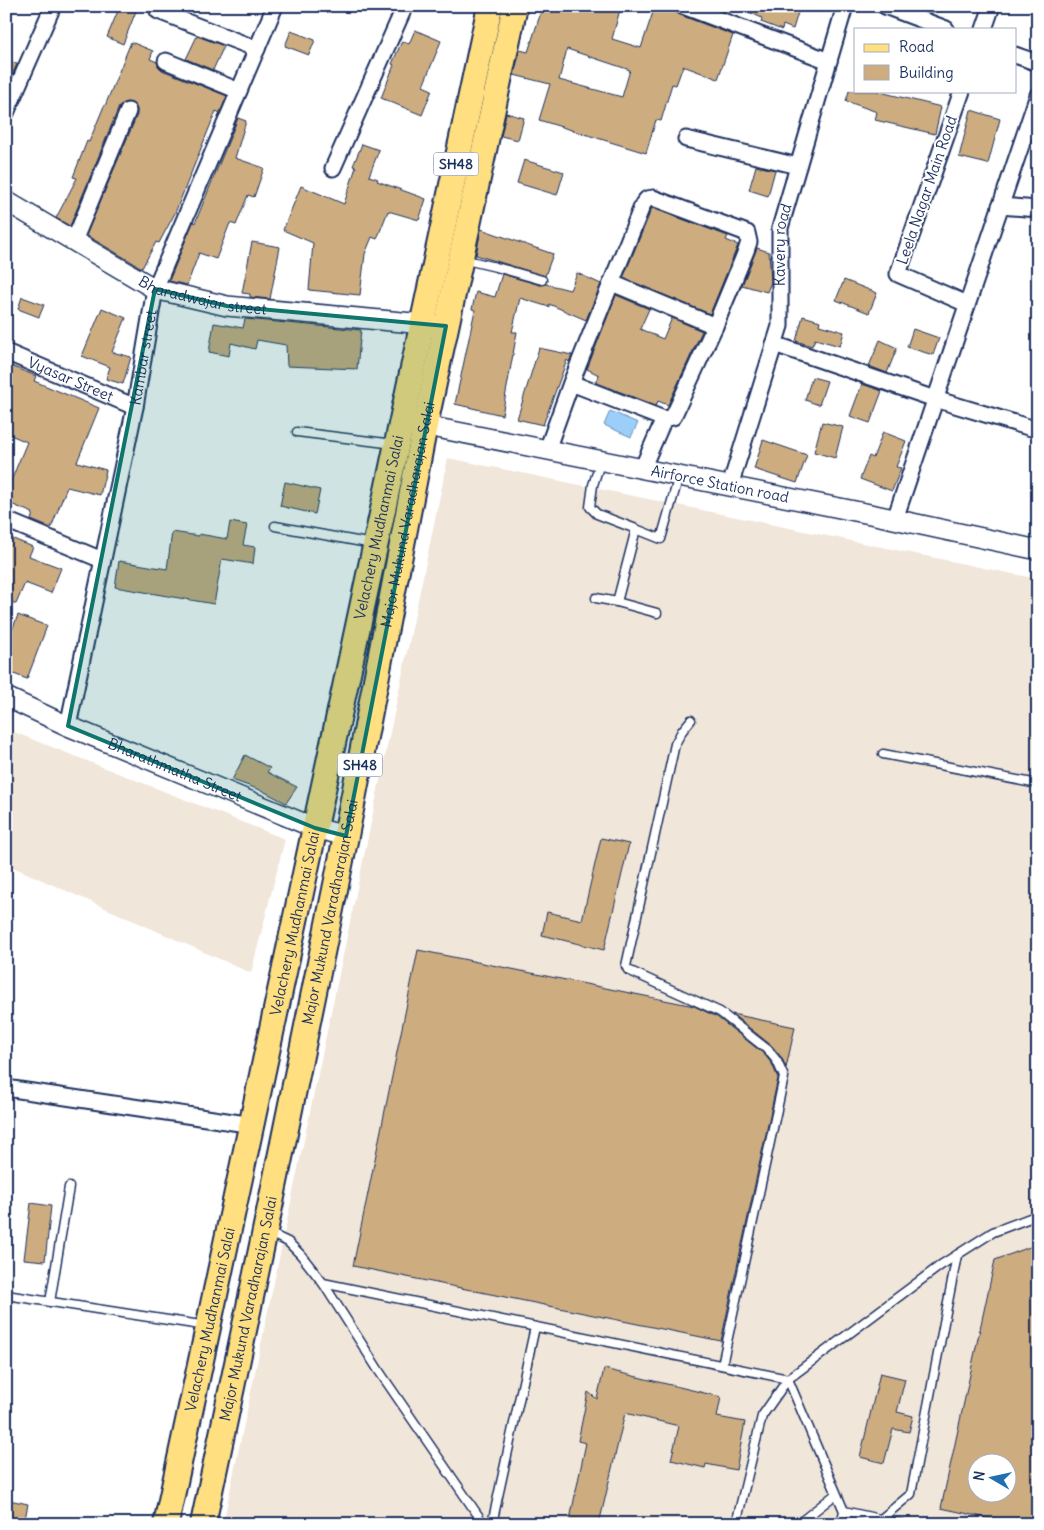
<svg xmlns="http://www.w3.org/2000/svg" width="1044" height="1530" font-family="Delius,sans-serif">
<rect width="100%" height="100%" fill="#fff"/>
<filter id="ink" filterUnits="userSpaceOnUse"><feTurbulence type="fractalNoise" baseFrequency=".02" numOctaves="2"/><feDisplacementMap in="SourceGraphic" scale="10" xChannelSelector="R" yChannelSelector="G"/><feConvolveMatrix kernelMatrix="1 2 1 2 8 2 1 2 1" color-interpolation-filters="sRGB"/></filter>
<g filter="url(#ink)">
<g fill="#f0e6d9" fill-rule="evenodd">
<path d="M448,458L1038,579V1524H223ZM976,1462H1006V1492H976Z"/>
<path d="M6,729L285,839L251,973L6,864Z"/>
</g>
<path fill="#9bcff9" stroke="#688fbb" d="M610,411L638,423L631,437L604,425Z"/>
<g fill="#cdad80" stroke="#1b2f5e" fill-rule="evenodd">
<path d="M120,6H138L123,44L107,37Z"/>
<path d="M543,6H621L612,39L641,48L655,6L674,7L675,12L680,15L733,35L718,79L683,66L676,85L672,84L661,121L656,120L646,153L539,120L550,84L514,75L520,50L528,52ZM567,49L630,70L622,97L559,80Z"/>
<path d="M735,6H800L793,29L783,25L782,30L761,22L762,18Z"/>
<path d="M415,30L441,41L423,86L432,90L422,115L381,98L394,65L392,64L402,41L409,44Z"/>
<path d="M291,31L315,40L309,55L285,46Z"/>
<path d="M197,36L224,46L213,70L186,59Z"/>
<path d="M131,42L153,51L150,59L157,62L158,66L162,70L227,96L220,113L216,111L175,213L159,243L156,242L142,268L86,235L137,115V109L132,103L126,102L119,107L70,226L56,218L77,178L73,177L87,141L89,142L104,106H105Z"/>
<path d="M6,59L17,64L6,89Z"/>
<path d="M849,91H876L941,107L935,134L875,120L877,112L846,101Z"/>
<path d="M971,110L1000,119L988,164L959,157Z"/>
<path d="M506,113L524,118L518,140L501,136Z"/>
<path d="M238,118L246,121L235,158L264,168L254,197L248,195L236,225L230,223L216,259L199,253L187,285L169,281L193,222L195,223Z"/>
<path d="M362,144L379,150L369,176L378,179L377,181L426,199L419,220L388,211L377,239L372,237L365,254L360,295L309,290L313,243L283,230L301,186L344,204L356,167L353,166Z"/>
<path d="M524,160L564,172L557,195L517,183Z"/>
<path d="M756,166L775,170L768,196L749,190Z"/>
<path d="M652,208L728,236L726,240L738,245L710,314L623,278Z"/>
<path d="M481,229L553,254L545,276L476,255Z"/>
<path d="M252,242L280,247L270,299L250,297V294L242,293Z"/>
<path d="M757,248L769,252L771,282L767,292L742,285Z"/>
<path d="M577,273L601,284L586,320L549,304V307L520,298L512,332H517L502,415L455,404L475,310L472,309L476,292L495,297L502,274L540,285L546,284L570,290Z"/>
<path d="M844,280L877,293L869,313L836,300Z"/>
<path d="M616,295L649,309L640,329L663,339L672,318L702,331L668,405L658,401L656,406L595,382L599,375L587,369Z"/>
<path d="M22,297L44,305L39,317L18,309Z"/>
<path d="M102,308L126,318L112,352L131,357L123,384L106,379L110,367L82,356Z"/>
<path d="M803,316L820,321L819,325L844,332L840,346L815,339L812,346L796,341Z"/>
<path d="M245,319L361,330L357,369L287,366L286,345L257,340L255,349L231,343L229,356L209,352L214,323L243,328Z"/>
<path d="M913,329L939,338L933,355L907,347Z"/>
<path d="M880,340L897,348L887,373L869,366Z"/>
<path d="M539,348L572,355L569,362L567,360L543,425L517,419Z"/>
<path d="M6,364L36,376L34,381L99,408L77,462L106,470L100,495L67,487L51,528L31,520L33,513L6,502V493L27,442L6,433Z"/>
<path d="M812,377L827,381L819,405L805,400Z"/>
<path d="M862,384L882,391L870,423L850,416Z"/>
<path d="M822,422L843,427L835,458L814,452Z"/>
<path d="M883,432L906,441L896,467L901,468L892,491L860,479L869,456L873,458Z"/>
<path d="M763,440L807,455L797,483L754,469Z"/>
<path d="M285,482L320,490L315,514L280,506Z"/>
<path d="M230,522L247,525L243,545L255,547L253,564L222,559L214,604L115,587L119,561L167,569L172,532L199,536V534L227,539Z"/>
<path d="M6,536L33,547L29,556L61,568L51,593L25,583L16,604L6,599Z"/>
<path d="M18,615L47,626L27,679L6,671V645Z"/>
<path d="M245,755L270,768L267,772L297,787L286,803L263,791L232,780Z"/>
<path d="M601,838L629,844L604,950L542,935L547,912L582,920Z"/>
<path d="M418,950L694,1006L717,1017L764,1054L772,1064L778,1078L721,1341L353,1266Z"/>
<path d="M732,1014L795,1027L786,1068L782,1058L772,1046Z"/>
<path d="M31,1203L51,1206L45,1261L24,1259Z"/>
<path d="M1038,1244V1524H1015L941,1508L995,1260ZM976,1462H1006V1492H976Z"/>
<path d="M604,1369L721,1397L717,1417L745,1422L736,1470L706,1464L705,1468L671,1460L679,1426L625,1413L599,1524H569L586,1443L578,1441L588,1392L597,1399Z"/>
<path d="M880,1373L905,1379L897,1412L913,1416L909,1432L893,1429L884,1463L860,1457Z"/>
<path d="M9,1500L28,1504L24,1524H6Z"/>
</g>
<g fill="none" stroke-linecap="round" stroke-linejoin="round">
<g stroke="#1b2f5e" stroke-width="11">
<g id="service">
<path d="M462,259L496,267L542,280"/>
<path d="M297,432L394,444"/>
<path d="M601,460L593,485L590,507L597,514L636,529"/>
<path d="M275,526L373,544"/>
<path d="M596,598L617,602L636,529L661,539L679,476"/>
<path d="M617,602L657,613"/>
<path d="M691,720L682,731L675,744L626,966L628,970L720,1012L768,1050L777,1061L784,1077L722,1365"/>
<path d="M883,754L1038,784"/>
<path d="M267,1232L288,1242L301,1255L323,1283L788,1379L844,1511L841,1524"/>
<path d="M323,1283L379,1371L484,1524"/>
<path d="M6,1295L207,1326"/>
<path d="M50,1302L69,1187"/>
<path d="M844,1511L902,1524"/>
<path d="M881,1519L911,1494L957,1255"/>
<path d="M492,1524L535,1327"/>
<path d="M736,1524L762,1416L788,1379L941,1265L993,1232L1038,1215"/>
<path d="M798,1524L836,1494"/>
</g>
</g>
<g stroke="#1b2f5e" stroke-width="19">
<g id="minor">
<path d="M683,6L829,61"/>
<path d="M885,6L946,29"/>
<path d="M158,11L257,49"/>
<path d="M984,29L992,6"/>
<path d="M1015,55L1038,63"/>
<path d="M166,61L239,91"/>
<path d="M962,91L898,274L967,304"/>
<path d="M6,113L53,6"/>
<path d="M686,139L798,166"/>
<path d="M333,168L405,6"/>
<path d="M1000,206L1038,209"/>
<path d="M74,241L128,111"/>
<path d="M612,283L715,326"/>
<path d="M774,344L935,399L1038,430"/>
<path id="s1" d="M6,352L135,407"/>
<path d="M547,450L571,383L643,204L647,199L653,198L747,233L749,242L746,251L715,326L673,417L664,419L571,383"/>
<path d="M642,469L664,419"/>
<path id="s2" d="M730,486L780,326V228L845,6"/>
<path d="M895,519L1038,95"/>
<path d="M6,520L102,560"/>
<path id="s3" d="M68,726L135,407L155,289L275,6"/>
<path d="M6,1088L253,1125"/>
</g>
</g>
<g stroke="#1b2f5e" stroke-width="22">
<g id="tertiary">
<path id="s4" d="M6,201L155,289L227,306L435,325"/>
<path id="s5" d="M412,423L875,515L1038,550"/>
<path id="s6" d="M6,697L68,726L315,828L346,836"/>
</g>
</g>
<g stroke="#1b2f5e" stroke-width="28">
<g id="primary">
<path id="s7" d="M166,1524C276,1018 382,512 490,6"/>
<path id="s8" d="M203,1524L265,1231L346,836L425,425L515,6"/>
</g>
</g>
<use href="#service" stroke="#fff" stroke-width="8"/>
<use href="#minor" stroke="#fff" stroke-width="15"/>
<use href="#tertiary" stroke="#fff" stroke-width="19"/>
<use href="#primary" stroke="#ffdf80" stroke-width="24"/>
</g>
</g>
<path fill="#0f766e" fill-opacity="0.2" stroke="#0f766e" stroke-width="4" stroke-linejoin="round" d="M155,289L227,306L446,326L346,836L315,828L68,726Z"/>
<g text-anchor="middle" stroke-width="4" stroke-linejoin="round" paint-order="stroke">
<g fill="#fff" stroke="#5f6d8e" stroke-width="1">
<rect x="433.5" y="152.5" width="45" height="23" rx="4"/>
<rect x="337.5" y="753.5" width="45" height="23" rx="4"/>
</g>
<g font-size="14" font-weight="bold" fill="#1b2f5e">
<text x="456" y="169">SH48</text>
<text x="360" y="770">SH48</text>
</g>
<g font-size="15" fill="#1b2f5e" stroke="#fff">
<text transform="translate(927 190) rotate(-71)" y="5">Leela Nagar Main Road</text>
<text dy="5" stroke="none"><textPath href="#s2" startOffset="249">Kavery road</textPath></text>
<text dy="5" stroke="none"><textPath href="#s4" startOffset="221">Bharadwajar street</textPath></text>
<text dy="5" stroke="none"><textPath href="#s3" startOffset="376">Kambar street</textPath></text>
<text dy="5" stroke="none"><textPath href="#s1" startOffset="70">Vyasar Street</textPath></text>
<text dy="5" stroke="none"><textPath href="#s5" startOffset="314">Airforce Station road</textPath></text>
<text dy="5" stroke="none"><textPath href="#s8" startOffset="1030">Major Mukund Varadharajan Salai</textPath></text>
<text dy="5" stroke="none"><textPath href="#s7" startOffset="1019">Velachery Mudhanmai Salai</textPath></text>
<text dy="5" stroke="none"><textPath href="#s6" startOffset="184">Bharathmatha Street</textPath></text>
<text dy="5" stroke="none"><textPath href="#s8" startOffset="625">Major Mukund Varadharajan Salai</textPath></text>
<text dy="5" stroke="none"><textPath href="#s7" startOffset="614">Velachery Mudhanmai Salai</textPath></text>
<text dy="5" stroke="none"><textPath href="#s8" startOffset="220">Major Mukund Varadharajan Salai</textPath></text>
<text dy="5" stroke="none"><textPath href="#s7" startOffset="209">Velachery Mudhanmai Salai</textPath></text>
</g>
</g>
<rect width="1044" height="1530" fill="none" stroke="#fff" stroke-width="25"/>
<rect x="12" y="12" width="1019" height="1505" fill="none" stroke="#1b2f5e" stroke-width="2" filter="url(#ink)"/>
<rect x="854" y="28" width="162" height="65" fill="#ffffff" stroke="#a4acbf"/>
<rect x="864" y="44" width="25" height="8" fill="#ffdf80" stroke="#a4acbf"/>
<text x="899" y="52" font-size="15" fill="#1b2f5e">Road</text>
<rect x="864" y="65" width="25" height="15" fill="#cdad80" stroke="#a4acbf"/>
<text x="899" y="78" font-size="15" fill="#1b2f5e">Building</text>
<g transform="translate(992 1478) rotate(279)"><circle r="24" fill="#ffffff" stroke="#a4acbf"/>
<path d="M0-4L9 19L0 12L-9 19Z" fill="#1f6fb2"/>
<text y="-8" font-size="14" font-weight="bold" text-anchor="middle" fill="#1b2f5e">N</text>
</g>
</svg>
